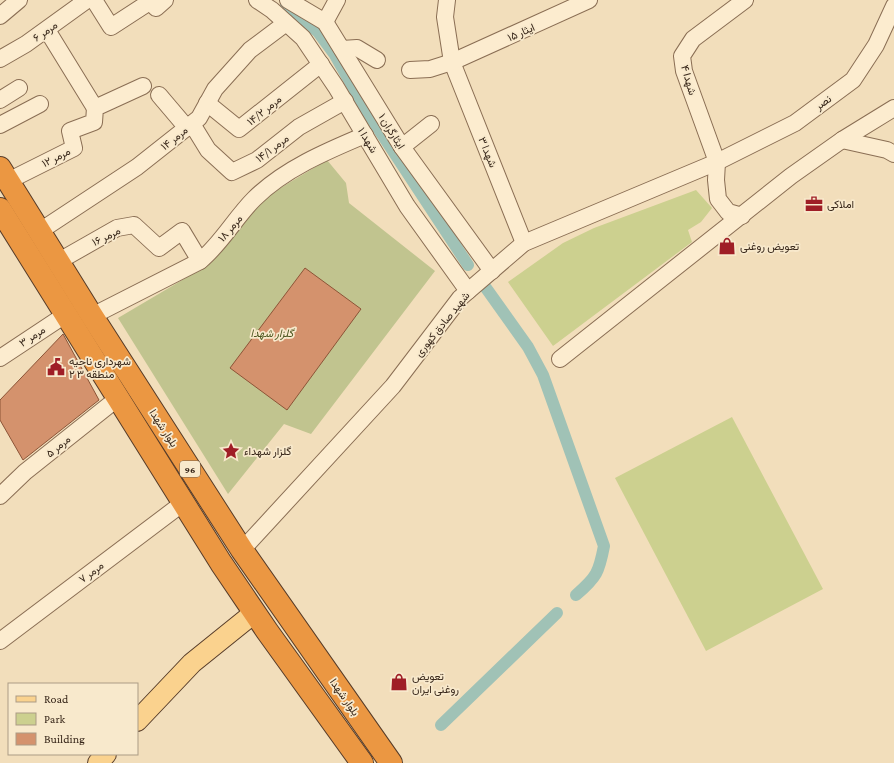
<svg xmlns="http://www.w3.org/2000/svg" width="894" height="763" font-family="'Crimson Pro',Vazirmatn,serif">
<rect width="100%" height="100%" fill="#f2debb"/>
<g fill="#ccd08f">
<path d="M696,190L712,208L701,222L688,230L692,242L553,346L508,282L563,243L594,228Z"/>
<path d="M732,417L823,589L706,651L615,478Z"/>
</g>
<path fill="#c1c48f" d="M327,160L346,183L349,203L435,271L311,434L284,424L228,494L118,318L211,263L262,199Z"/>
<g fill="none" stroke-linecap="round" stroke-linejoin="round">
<g stroke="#a0c2b6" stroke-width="12">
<path d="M286,5L318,32L335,55L366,110L468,265"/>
<path d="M486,288L528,347L543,375L604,546C599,572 597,577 576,595"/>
<path d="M441,725L557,613"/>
</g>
</g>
<g fill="#d4926d" stroke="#8c5437">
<path d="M305,268L361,309L287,410L230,368Z"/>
<path d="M63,334L99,400L23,460L0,420V400Z"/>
</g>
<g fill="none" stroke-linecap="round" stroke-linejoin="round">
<g stroke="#8a6e54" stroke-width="18">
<g id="minor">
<path d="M94,0L111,27L151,1"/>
<path d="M149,0L156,8L165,0"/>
<path d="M257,0L272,10L303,38L336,87L407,206L468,291"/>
<path d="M288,0L325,22L402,147L492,271"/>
<path d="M447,0L445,17L452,62L524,243"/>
<path d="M0,16L19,0"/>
<path d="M325,22L337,0"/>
<path d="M47,30L95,108"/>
<path d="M342,49L357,48L377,60"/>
<path d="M0,59L26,44L87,0"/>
<path d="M410,70L430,69L452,62L589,0"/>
<path d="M159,95L187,128"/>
<path d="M0,100L19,88"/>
<path d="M207,103L239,129L321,64"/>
<path d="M192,124L208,150L232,172L257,160L299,127L345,101"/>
<path d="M0,125L40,104"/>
<path d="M842,140L887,150L894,154"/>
<path d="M402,147L431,124"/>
<path d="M8,181L74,148L70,131L94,122L95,108L143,86"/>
<path d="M742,216L728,212L718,199L716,180L717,162L684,71L682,56L693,39L745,0"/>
<path d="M40,231L137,167L199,118L215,89L250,50L286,23"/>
<path d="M59,261L117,228L134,225L159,248L182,231L200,261"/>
<path d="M92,316L200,261C221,244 235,218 254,199C284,169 327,151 365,135"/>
<path d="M0,358L65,315"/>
<path d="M560,359L791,176L842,140L894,108"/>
<path d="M0,496L25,472L118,398"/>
<path d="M242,550L393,386L460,298L524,243L717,162L795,123L853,80L876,45L894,6"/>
<path d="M0,641L183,503"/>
</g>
</g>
<g stroke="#573c29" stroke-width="22">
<g id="major">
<path d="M137,721L192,663L254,613"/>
<path d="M98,763L106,754"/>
</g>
</g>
<g stroke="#573c29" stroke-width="24">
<g id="highway">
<path d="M0,168L92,316L242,550L391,763"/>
<path d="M0,209L221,563L267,631L362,763"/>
</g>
</g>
<use href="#minor" stroke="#fceccf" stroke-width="16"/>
<use href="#major" stroke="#fad28e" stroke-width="20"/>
<use href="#highway" stroke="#eb9742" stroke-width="22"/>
</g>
<defs>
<g id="office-bare" transform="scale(1.38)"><path d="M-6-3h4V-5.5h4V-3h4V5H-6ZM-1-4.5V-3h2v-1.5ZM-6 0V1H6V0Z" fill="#9f1e26" stroke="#f8e9cc" stroke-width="2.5" paint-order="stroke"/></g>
<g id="shop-bare" transform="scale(1.38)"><path d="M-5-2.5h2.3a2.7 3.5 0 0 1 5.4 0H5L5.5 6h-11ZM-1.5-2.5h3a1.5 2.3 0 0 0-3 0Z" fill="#9f1e26" stroke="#f8e9cc" stroke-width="2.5" paint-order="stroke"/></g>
<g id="civic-bare" transform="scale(1.38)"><path d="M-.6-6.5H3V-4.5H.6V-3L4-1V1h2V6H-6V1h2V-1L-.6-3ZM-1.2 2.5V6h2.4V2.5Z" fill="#9f1e26" stroke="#f8e9cc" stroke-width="2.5" paint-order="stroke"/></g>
<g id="sight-bare" transform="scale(1.38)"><path d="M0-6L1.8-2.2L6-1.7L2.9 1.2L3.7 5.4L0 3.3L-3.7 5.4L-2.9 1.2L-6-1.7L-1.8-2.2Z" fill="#9f1e26" stroke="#f8e9cc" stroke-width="2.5" paint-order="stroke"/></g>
</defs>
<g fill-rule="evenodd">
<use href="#office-bare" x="814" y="204"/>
<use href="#shop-bare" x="727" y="246"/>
<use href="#civic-bare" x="56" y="367"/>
<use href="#sight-bare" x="231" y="451"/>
<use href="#shop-bare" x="399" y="682"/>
</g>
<g text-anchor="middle" stroke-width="3.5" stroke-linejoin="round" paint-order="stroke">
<rect fill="#f8e9cc" stroke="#72614f" stroke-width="1" x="180" y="461" width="20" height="16" rx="3"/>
<g font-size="10" font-weight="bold" fill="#38271a">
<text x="190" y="473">96</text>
</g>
<g font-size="11" fill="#38271a" stroke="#f8e9cc">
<text transform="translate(45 31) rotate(-35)" y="4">مرمر ۶</text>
<text transform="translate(521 32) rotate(-24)" y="4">ایثار ۱۵</text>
<text transform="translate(689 80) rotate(74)" y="4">شهدا ۴</text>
<text transform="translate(823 102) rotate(-36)" y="4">نصر</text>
<text transform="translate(264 110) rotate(-39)" y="4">مرمر ۱۴/۲</text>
<text transform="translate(392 131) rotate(58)" y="4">ایثارگران ۱</text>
<text transform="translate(174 138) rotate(-39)" y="4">مرمر ۱۴</text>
<text transform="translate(368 140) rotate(59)" y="4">شهدا ۱</text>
<text transform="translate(272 148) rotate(-37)" y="4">مرمر ۱۴/۱</text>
<text transform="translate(488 152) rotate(68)" y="4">شهدا ۳</text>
<text transform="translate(56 157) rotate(-27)" y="4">مرمر ۱۲</text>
<text transform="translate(230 228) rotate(-50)" y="4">مرمر ۱۸</text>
<text transform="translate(106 236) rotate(-26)" y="4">مرمر ۱۶</text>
<text transform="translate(442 324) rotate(-51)" y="4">شهید صادق کهوری</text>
<text transform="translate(32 336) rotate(-33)" y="4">مرمر ۳</text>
<text transform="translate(164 428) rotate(57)" y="4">بلوار شهدا</text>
<text transform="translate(58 446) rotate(-39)" y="4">مرمر ۵</text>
<text transform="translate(91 572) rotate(-37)" y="4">مرمر ۷</text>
<text transform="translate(345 697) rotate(55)" y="4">بلوار شهدا</text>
</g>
<g font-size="11" fill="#38271a" stroke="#f8e9cc" text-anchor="start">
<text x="827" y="208">املاکی</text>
<text x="740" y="250">تعویض روغنی</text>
<text x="69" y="365">شهرداری ناحیه<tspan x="69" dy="13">۲ منطقه ۳</tspan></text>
<text x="244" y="455">گلزار شهداء</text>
<text x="412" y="680">تعویض<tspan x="412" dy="13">روغنی ایران</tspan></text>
</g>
<g font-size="11" font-style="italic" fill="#4c561f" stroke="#f8e9cc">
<text x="272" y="337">گلزار شهدا</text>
</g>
</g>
<rect x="8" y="683" width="130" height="72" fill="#f8e9cc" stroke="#ab9b85"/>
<rect x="16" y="696" width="20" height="6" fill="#fad28e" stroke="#ab9b85"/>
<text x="44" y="703" font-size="12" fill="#38271a">Road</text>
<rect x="16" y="713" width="20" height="12" fill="#ccd08f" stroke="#ab9b85"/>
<text x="44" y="723" font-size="12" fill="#38271a">Park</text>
<rect x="16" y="733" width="20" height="12" fill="#d4926d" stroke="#ab9b85"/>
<text x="44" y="743" font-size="12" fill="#38271a">Building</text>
</svg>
